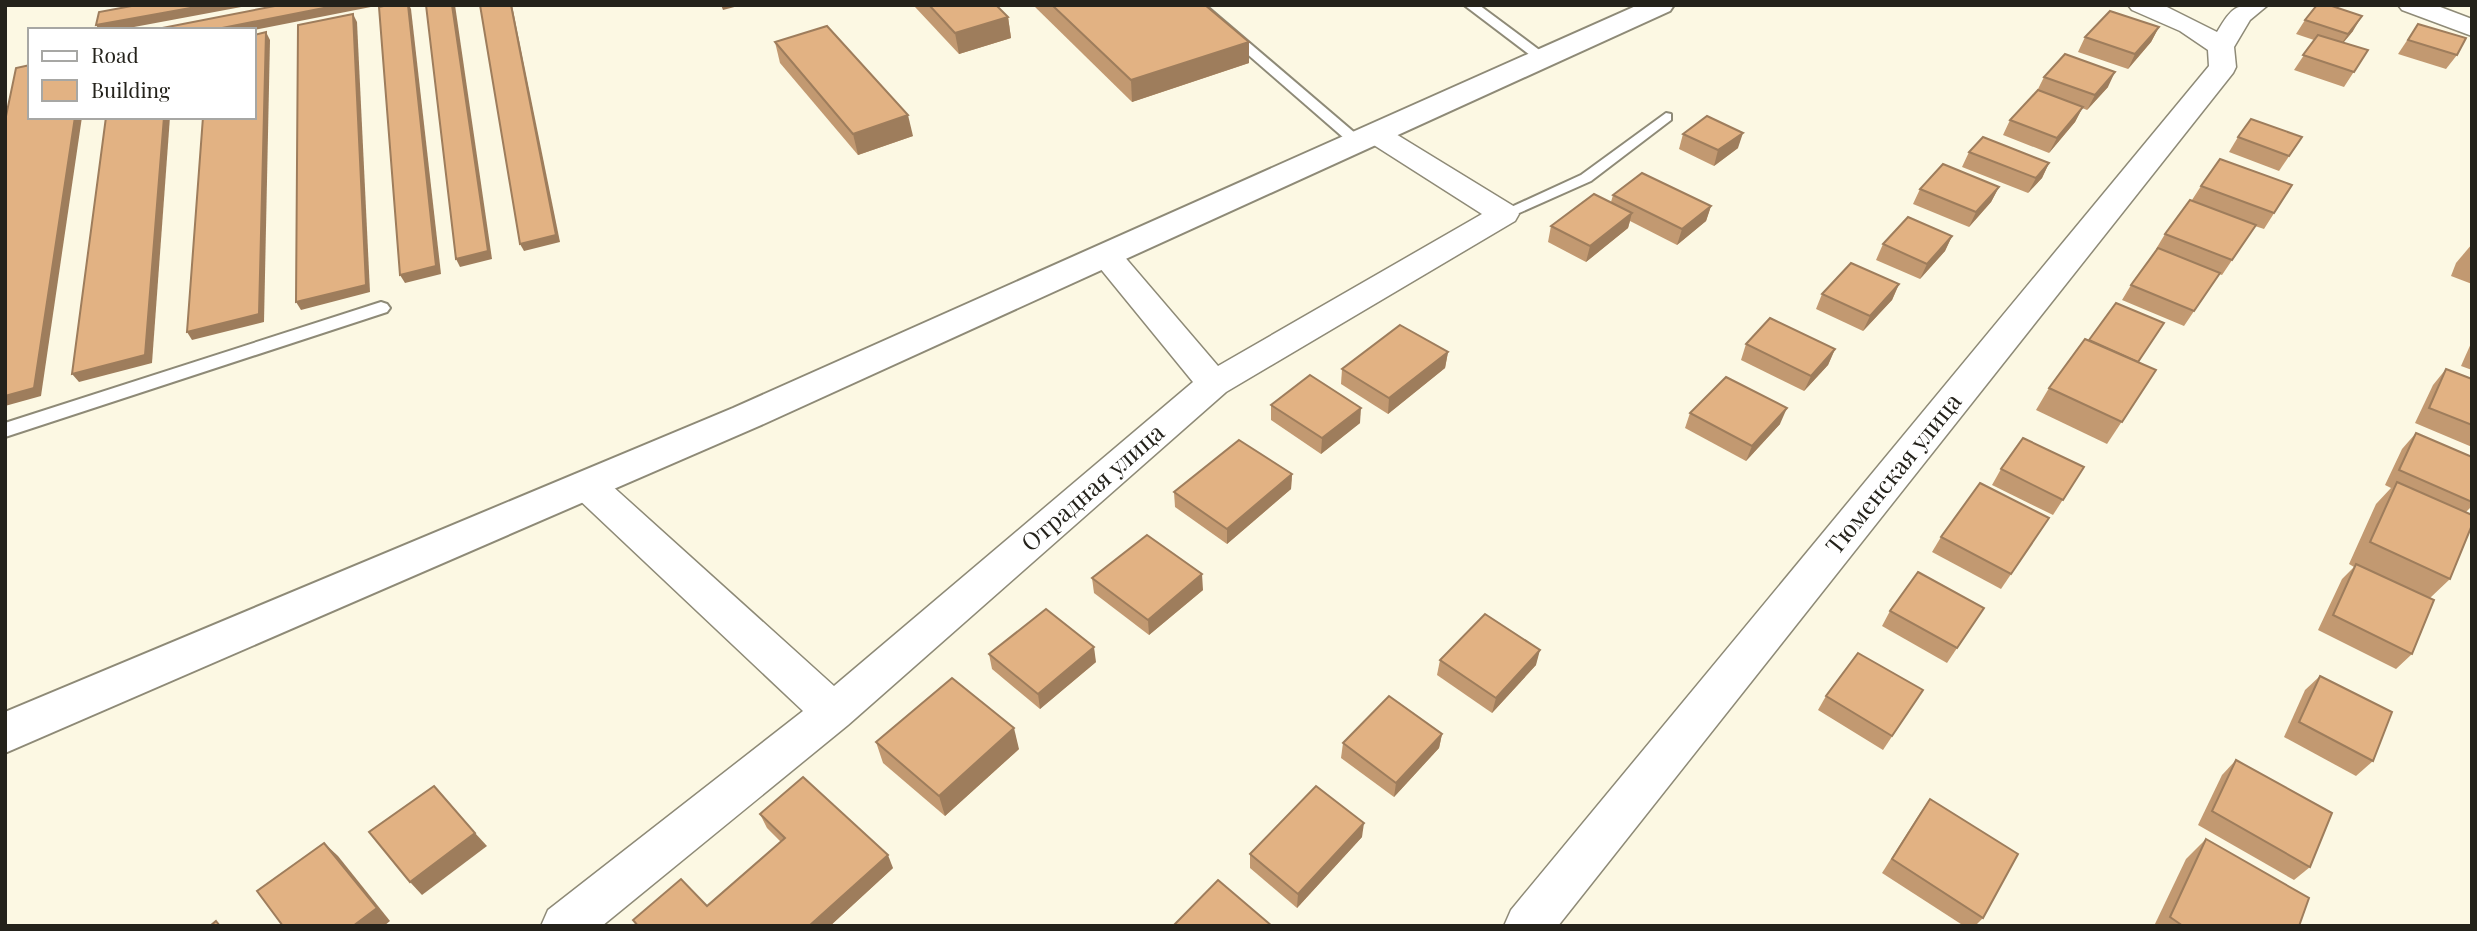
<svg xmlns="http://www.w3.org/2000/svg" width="2477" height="931" font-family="'Playfair Display',serif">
<rect width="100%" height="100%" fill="#fcf8e3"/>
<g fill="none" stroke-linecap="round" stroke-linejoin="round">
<g stroke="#8e8a77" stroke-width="4">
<g id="lane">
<path d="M1191,5H1205L1362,139V145H1352Z"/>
<path d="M1464,5H1479L1550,58L1538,61Z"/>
<path d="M1666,113L1671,114V120L1591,181L1510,217L1504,219L1496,214L1581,175Z"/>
<path d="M381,302L387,304L390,308L387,312L5,437V423Z"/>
</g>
</g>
<g stroke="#8e8a77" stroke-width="3">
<g id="street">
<path d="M2128,5H2163L2217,32C2234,4 2235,5 2268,5L2250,20L2234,47L2236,67L2233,73L1558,926H1504L1511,910L2209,66L2208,50L2180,31L2132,10Z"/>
<path d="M2398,5H2435L2472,19V36L2402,10Z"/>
<path d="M1376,125L1386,128L1515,207L1519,214L1515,221L1226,392L848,725L602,926H541L548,910L803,711L574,495L568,485L574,475L587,471L600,475L834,686L1193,382L1095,262L1090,255L1095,248L1106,245L1117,248L1218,366L1482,214L1366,140L1362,134L1366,128Z"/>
</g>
</g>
<g stroke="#8e8a77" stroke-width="4">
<path id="secondary" d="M1638,5H1674L1670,11L759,426L5,753V712L733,408Z"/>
</g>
<use href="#lane" fill="#fff" fill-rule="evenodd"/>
<use href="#street" fill="#fff" fill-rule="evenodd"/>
<use href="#secondary" fill="#fff" fill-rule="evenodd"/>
</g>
<g fill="#c29971">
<path d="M915,5H996L1008,17L1011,38L959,54L915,7Z"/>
<path d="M1033,5H1205L1249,63L1132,102Z"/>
<path d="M2305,20L2353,31L2343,43L2368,50L2344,87L2294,70L2314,40L2296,34Z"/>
<path d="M2418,24L2457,55L2446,69L2398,54Z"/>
<path d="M2159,27L2151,42L2128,69L2078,52L2085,37Z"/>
<path d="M775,42L913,136L858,155L780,63Z"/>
<path d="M2044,77L2108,87L2087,110L2082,108L2075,122L2049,153L2003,135L2010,120L2037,91Z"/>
<path d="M1683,134L1738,148L1714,166L1679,149Z"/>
<path d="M2238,137H2302L2279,171L2229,152Z"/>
<path d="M1969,152L2049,163L2042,178L2028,193L1962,167Z"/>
<path d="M2292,185L2264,229L2255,226L2222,275L2219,274L2184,326L2122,300L2131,285L2157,249H2156L2165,234L2192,200L2201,186Z"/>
<path d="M1999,187L1991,202L1969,227L1913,204L1920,189Z"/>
<path d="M1613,195L1711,206L1706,221L1677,245L1630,221L1628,228L1586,262L1548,242L1551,226L1611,202Z"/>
<path d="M1952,236L1945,251L1920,279L1876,260L1883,244Z"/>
<path d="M2472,244V284L2451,276L2456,263Z"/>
<path d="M1899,284L1892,300L1863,331L1816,309L1822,294Z"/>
<path d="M2472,341V370L2461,366Z"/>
<path d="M1746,344L1835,349L1828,365L1804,391L1741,360Z"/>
<path d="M1448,352L1445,368L1388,414L1341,384L1342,369Z"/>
<path d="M2138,362L2156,370L2107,444L2036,410L2049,388Z"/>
<path d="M2446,369L2472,379V447L2415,423L2433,385Z"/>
<path d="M1271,405L1360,423L1321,454L1271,420Z"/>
<path d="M1690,413L1780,424L1746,461L1685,428Z"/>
<path d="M2416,433L2472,457V506L2466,512L2450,579L2430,598L2412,654L2396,669L2318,630L2342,579L2354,567L2349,564L2376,504L2391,488L2385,485L2402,449Z"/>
<path d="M2084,467L2053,515L1992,485L2001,469Z"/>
<path d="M1292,474L1291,489L1227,544L1175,507L1174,492Z"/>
<path d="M2049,518L2001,589L1932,552L1941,537Z"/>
<path d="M1092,578L1203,590L1149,635L1094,593Z"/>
<path d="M1984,608L1947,663L1882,626L1890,611Z"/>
<path d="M989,654L1096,662L1040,709L992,669Z"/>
<path d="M1440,660L1536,665L1492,713L1437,675Z"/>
<path d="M2320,676L2373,761L2356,776L2284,737L2305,690Z"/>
<path d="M1826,696L1913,705L1883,750L1818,710Z"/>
<path d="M1442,734L1439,748L1394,797L1341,758L1343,743Z"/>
<path d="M876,742L1019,749L945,816L883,763Z"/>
<path d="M2236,760L2310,867L2294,880L2198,825L2222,775Z"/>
<path d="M1930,799L1983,918L1975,926H1964L1882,873L1920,813Z"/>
<path d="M760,814L893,868L830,926H637L633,920L707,906L781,842L767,828Z"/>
<path d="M1362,837L1297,908L1250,868V854Z"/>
<path d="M2206,839L2299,926H2154L2186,859Z"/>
</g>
<g fill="#9e7d5c">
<path d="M207,5H252L118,30H99L96,25Z"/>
<path d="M339,5H381L254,30H212Z"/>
<path d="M408,5H409L411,9L441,274L405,283L400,275Z"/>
<path d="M452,5H455L492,259L460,267L456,259Z"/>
<path d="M511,5H512L560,242L524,251L520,244Z"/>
<path d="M721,5H742L723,10Z"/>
<path d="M353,14L357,22L370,292L301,310L296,302Z"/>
<path d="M2362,16L2353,31L2338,49L2348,34Z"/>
<path d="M1008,17L1011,38L959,54L955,33Z"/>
<path d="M2159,27L2151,42L2128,69L2135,54Z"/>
<path d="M266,32L270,40L264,322L192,340L187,332Z"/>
<path d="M1249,42V63L1132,102L1131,80Z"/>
<path d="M2115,72L2108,87L2087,110L2095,95Z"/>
<path d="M2083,107L2075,122L2049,153L2057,138Z"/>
<path d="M908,115L913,136L858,155L853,134Z"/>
<path d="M75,117H82L41,396L5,406V396Z"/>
<path d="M164,117H170L152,363L79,382L72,374Z"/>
<path d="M1743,133L1738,148L1714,166L1718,150Z"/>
<path d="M2049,163L2042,178L2028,193L2036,178Z"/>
<path d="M1999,187L1991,202L1969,227L1976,212Z"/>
<path d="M1711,206L1706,221L1677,245L1682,229Z"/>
<path d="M1632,213L1628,228L1586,262L1590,246Z"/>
<path d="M1952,236L1945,251L1920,279L1927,264Z"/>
<path d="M1899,284L1892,300L1863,331L1870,316Z"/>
<path d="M1835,349L1828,365L1804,391L1811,376Z"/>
<path d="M1448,352L1445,368L1388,414L1389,398Z"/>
<path d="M1361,408L1360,423L1321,454L1322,438Z"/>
<path d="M1787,408L1780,424L1746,461L1752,446Z"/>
<path d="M1292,474L1291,489L1227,544V529Z"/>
<path d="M1202,574L1203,590L1149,635L1148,620Z"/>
<path d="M1094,647L1096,662L1040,709L1038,694Z"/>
<path d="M1540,650L1536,665L1492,713L1496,698Z"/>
<path d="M1014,728L1019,749L945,816L939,796Z"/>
<path d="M1442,734L1439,748L1394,797L1396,783Z"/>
<path d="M1364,823L1362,837L1297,908L1298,894Z"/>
<path d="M475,833L487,846L422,895L410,882Z"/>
<path d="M324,843L338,856L390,921L384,926H353Z"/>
<path d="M888,855L893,868L830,926H809Z"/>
</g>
<g fill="#e2b283" stroke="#9e7d5c" stroke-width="2">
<path d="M137,5H207L96,25L99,12Z"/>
<path d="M280,5H339L212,30H152Z"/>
<path d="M388,5H408L436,266L400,275L379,7Z"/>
<path d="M426,5H452L488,251L456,259Z"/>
<path d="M480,5H511L556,235L520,244Z"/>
<path d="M929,5H996L1008,17L955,33Z"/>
<path d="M1052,5H1205L1249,42L1131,80Z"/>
<path d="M2317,5H2329L2362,16L2348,34L2305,20Z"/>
<path d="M2110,11L2159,27L2135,54L2085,37Z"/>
<path d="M353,14L366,285L296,302L298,25Z"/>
<path d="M2418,24L2466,38L2457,55L2408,40Z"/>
<path d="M827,26L908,115L853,134L775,42Z"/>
<path d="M266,32L259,314L187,332L203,117H254V35Z"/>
<path d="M2318,35L2368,50L2354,72L2303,55Z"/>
<path d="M2065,54L2115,72L2095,95L2044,77Z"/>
<path d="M30,65V117H75L34,388L5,396V121L16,68Z"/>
<path d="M2038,90L2083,107L2057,138L2010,120Z"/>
<path d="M1707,116L1743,133L1718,150L1683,134Z"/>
<path d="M106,117H164L145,355L72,374Z"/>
<path d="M2251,119L2302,137L2289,156L2238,137Z"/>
<path d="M1983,137L2049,163L2036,178L1969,152Z"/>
<path d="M2220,159L2292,185L2274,213L2201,186Z"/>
<path d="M1943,164L1999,187L1976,212L1920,189Z"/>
<path d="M1642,173L1711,206L1682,229L1613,195Z"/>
<path d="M1594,194L1632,213L1590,246L1551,226Z"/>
<path d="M2190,200L2256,225L2232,260L2165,234Z"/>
<path d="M1908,217L1952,236L1927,264L1883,244Z"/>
<path d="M2158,248L2220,273L2194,311L2131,285Z"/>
<path d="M1851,263L1899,284L1870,316L1822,294Z"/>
<path d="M2116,303L2164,323L2138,362L2089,340Z"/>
<path d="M1770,318L1835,349L1811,376L1746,344Z"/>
<path d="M1400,325L1448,352L1389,398L1342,369Z"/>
<path d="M2085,339L2156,370L2122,422L2049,388Z"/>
<path d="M2446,369L2472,379V425L2429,408Z"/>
<path d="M1310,375L1361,408L1322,438L1271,405Z"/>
<path d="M1726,377L1787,408L1752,446L1690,413Z"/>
<path d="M2416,433L2472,457V502L2399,470Z"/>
<path d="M2023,438L2084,467L2063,500L2001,469Z"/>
<path d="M1239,440L1292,474L1227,529L1174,492Z"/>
<path d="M2397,482L2472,515V525L2450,579L2370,542Z"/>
<path d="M1980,483L2049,518L2011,574L1941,537Z"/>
<path d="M1147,535L1202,574L1148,620L1092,578Z"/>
<path d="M2356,564L2434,600L2412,654L2333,615Z"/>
<path d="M1918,572L1984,608L1957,648L1890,611Z"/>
<path d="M1046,609L1094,647L1038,694L989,654Z"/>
<path d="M1485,614L1540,650L1496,698L1440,660Z"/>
<path d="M1858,653L1923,690L1892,736L1826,696Z"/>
<path d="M2320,676L2392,712L2373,761L2299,722Z"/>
<path d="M952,678L1014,728L939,796L876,742Z"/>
<path d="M1389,696L1442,734L1396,783L1343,743Z"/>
<path d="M2236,760L2332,813L2310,867L2212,811Z"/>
<path d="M803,777L888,855L809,926H638L633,920L681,879L707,906L785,838L760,814Z"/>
<path d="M434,786L475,833L410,882L369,832Z"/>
<path d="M1316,786L1364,823L1298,894L1250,854Z"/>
<path d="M1930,799L2018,854L1983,918L1892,859Z"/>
<path d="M2206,839L2309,898L2299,926H2183L2170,917Z"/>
<path d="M324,843L377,908L353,926H283L257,891Z"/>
<path d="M1218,880L1272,926H1173Z"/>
<path d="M216,921L220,926H210Z"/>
</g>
<g text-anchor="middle" stroke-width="5" stroke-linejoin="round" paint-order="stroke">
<g font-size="24" fill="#24221b" stroke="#fff">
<text transform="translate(1894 474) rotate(-51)" y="8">Тюменская улица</text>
<text transform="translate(1093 488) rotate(-41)" y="8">Отрадная улица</text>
</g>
</g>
<rect width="2477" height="931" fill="none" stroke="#24221b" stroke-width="14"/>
<rect x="28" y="28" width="228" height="91" fill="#ffffff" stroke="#a7a7a4" stroke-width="2"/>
<rect x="42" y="51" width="35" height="10" fill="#ffffff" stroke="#a7a7a4" stroke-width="2"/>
<text x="91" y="63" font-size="21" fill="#24221b">Road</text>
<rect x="42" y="80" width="35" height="21" fill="#e2b283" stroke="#a7a7a4" stroke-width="2"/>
<text x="91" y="98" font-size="21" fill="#24221b">Building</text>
</svg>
